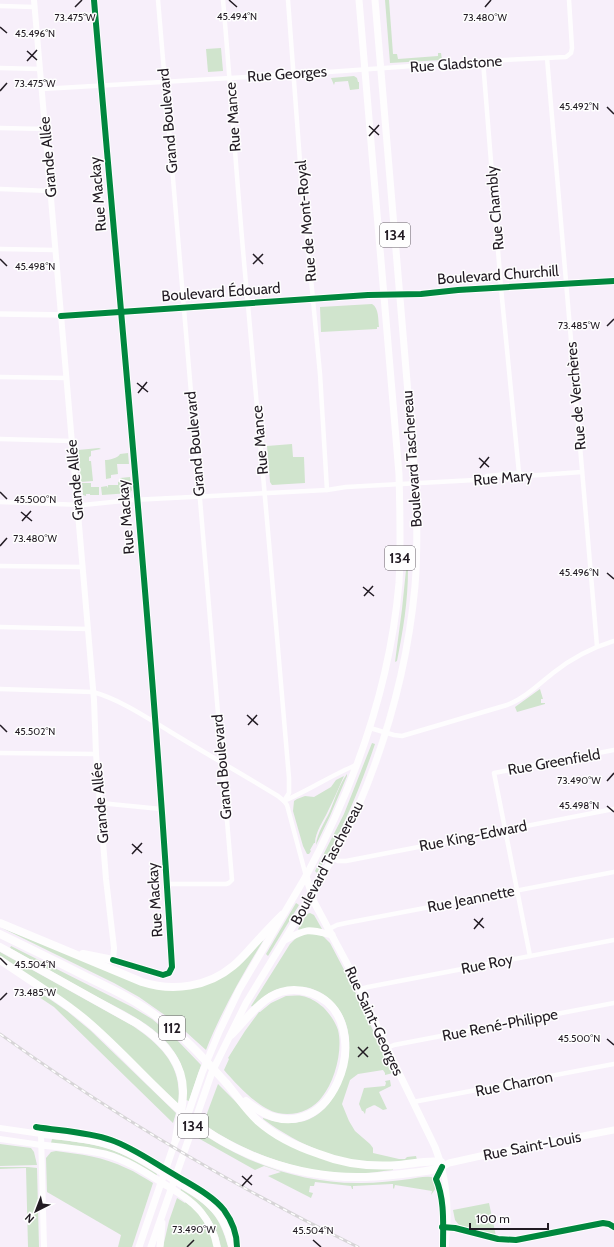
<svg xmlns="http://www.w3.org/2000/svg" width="614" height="1247" font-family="Cabin,sans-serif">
<rect width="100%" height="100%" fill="#f7effa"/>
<g fill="#d0e4cd">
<path d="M385,0H389L393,54H397L398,59L438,56V53H441L442,60L390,63Z"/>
<path d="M221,48L223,71L208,72L206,49Z"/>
<path d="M354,76L357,78L358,82H359V89L350,90L348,81L335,82L334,85L331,78Z"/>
<path d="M372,304C379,308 378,319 379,327H377V329L321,332L320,307Z"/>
<path d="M292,444L293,457H304L305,483L272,485L270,482L267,446Z"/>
<path d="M99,448L101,449L91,451V456L89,457V461H91L93,481L81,482L78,450Z"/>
<path d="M128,453L129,464H117L118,474L111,475V478L106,479L105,460C109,460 118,458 120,454Z"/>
<path d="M130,477L132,490L130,493L102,495L101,487L107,486L108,488V485H118V482L121,481L120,478Z"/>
<path d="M82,483H91V487H99V495H90V494H86V496L83,495Z"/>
<path d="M406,570H408C408,601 403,631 397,661L395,662L402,609Z"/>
<path d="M540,689L543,699H541V703H545V704L517,712L515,707Z"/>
<path d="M372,743L375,744C360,788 342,833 317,873L315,871L344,814Z"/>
<path d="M347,774V776L330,816L316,845C317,833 325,822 330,811C335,799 339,785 347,774Z"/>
<path d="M344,776C339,787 334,799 328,811C324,820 315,832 315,843H314L310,850L311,851L309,854H307L303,846L293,811L294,801L297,799L305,796L314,797L331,787L336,780Z"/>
<path d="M296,903L299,905L268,956L266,954Z"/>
<path d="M310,913L314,915L322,929L299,930L298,929L307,914Z"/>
<path d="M0,927L143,985H204L262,940L263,941C241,977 221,1012 206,1050L176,1023L139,997L114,983Z"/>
<path d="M309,932L323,936L330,943L349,979L393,1073L385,1075V1073L383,1070L358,1074L350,1080L342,1104L349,1121L355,1131L370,1144L373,1148V1153L399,1159H405L407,1157L416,1156L417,1160C407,1161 397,1163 386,1163C340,1163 300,1146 263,1119V1118C308,1134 334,1111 345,1068C348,1057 351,1044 348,1032C345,1011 327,990 304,987C301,987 296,988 292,988C286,988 280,988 275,990C266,994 260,1001 253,1007L251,1006L290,944L297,937Z"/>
<path d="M11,946L132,1007L152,1019L177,1040L201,1065L189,1101L186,1100C185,1086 185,1071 178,1058C160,1025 119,1009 88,992C62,977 36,963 10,948Z"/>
<path d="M0,952L133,1026C162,1046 183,1067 178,1104L113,1041L0,956Z"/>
<path d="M35,989L67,1011L90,1030L176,1113L173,1123L54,1007L30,991Z"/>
<path d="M286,996C291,996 297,995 302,996C309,997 317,1002 323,1007C329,1013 335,1021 338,1030C343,1050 335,1081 322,1097C313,1110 294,1117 278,1113C259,1109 237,1085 224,1070L229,1059L228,1058L245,1031L259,1012H260L271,1003Z"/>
<path d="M390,1080L391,1086L379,1092L387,1109L383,1110C372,1104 377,1104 366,1109L365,1114L363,1111H362L359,1104L364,1088L385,1086L386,1083L385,1081Z"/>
<path d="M218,1084L249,1115L296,1148L393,1169V1170C381,1171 367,1174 354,1174C299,1173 248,1154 203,1124Z"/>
<path d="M200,1132C246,1164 305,1184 361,1183C377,1183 394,1181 410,1179C417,1178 424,1176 431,1177L434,1178L433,1179L436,1188L431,1195L432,1191L395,1185L394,1189L393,1188V1184H392L353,1186V1189H352L351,1186L315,1182L314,1186H310L309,1192L313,1193L311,1198L268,1176L281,1172L264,1166L255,1170L198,1138Z"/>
<path d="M52,1139C71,1141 89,1143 107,1148C125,1154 141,1164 157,1174L156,1176L138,1165L51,1143Z"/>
<path d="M0,1144L31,1148L34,1152L37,1165L0,1166Z"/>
<path d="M56,1151C80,1154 104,1157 126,1168C136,1172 144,1178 153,1183L132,1247H118L121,1235L47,1192L46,1158L51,1152Z"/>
<path d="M0,1167H28L37,1168L39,1247H28L26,1168L0,1169Z"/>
<path d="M181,1189C208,1205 220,1215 228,1247H221C216,1221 202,1205 180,1191Z"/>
<path d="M177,1198L185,1203L186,1202C202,1214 209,1229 215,1247H163L169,1221Z"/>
<path d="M489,1203L496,1236L459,1225L455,1220L453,1210Z"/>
</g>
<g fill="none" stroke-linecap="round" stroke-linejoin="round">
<g stroke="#fefdfe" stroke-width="4.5">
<path d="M94,0C121,322 153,644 172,967L169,973L163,975L113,960"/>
<path d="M158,0L232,880L229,883L226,884H167"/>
<path d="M223,0C232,102 238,203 248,305C262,463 276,620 289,778V793L284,801"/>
<path d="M288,0L300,162L320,374L327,490"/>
<path d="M0,6L35,7"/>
<path d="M547,58L597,646"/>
<path d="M483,61L501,288L519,473"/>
<path d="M0,68L40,69"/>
<path d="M42,89L300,74L483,61L566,57L571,53L572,48L569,0"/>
<path d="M0,128L45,129"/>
<path d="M0,189L50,191"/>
<path d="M0,249L55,250"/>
<path d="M0,377L66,378"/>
<path d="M0,439L72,441"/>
<path d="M0,502L83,505L132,500L327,490L346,487L475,480L482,479L487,476L519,473L525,476L582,472"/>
<path d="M0,566L83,567"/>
<path d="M0,627L88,629"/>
<path d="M0,689L93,692C119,699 146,717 169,731C205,753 242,774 278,796L284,801L287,805L306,876"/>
<path d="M370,728L394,735L402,736L507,705C525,698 539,684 553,673C572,658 591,648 614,641"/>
<path d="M0,753L96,754"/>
<path d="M284,801C309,790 332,775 356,765"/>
<path d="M100,803L161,809"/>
<path d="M333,858L338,861H346L614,809"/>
<path d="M329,929L337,925L346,923L614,872"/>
<path d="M530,956L494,773L614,750"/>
<path d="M360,989L368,987L614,940"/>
<path d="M387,1048L394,1045L614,1003"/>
<path d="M413,1102L614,1064"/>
<path d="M448,1227L498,1239L516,1240L603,1223L609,1224L614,1227"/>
</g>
<g stroke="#fefdfe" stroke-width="5.5">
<path d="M0,314L68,315L368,295L421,294L458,290L614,281"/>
<path d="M442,1167C449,1193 449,1220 446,1247"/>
</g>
<g stroke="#fefdfe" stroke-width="6">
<path d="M34,0L94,700L96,754L106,879L114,948L113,960"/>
<path d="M0,1128L41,1134L44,1247"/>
<path d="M0,1139L41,1145"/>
</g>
<g stroke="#fefdfe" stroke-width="7">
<path d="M359,0L399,474C400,510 401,546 399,583C390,687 355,785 306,876L314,902L352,973L400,1075L435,1147L442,1167L449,1163L485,1155L614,1130"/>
<path d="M311,896C328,867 344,838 358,807C388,737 408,662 415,586C418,549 417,513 415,477L375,0"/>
</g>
<g stroke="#fefdfe" stroke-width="7">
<path d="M285,940C308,928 308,929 332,935"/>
<path d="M41,1134C62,1137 84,1138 104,1144C129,1151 150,1165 172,1179C188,1189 206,1198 218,1214C225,1223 229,1235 232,1247"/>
<path d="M41,1145C62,1147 84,1149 105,1154C127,1160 145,1172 164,1184C177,1192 191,1200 201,1212C209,1222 215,1234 217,1247"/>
<path d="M139,1247L176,1139L187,1117L202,1073L219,1032L239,990L306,876"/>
<path d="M151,1247L212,1072L246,1003L311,896"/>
<path d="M160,1247L162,1223"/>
</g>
<g stroke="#fefdfe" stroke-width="8">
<path d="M0,923L142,982C173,992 208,987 233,966C244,957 251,947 261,937C268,929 275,922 282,915"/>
<path d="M0,934C29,948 58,962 87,977C112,989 138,1001 160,1019C185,1037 206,1061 227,1084C237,1096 246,1110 258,1121C275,1136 298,1147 319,1154C344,1164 372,1167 399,1165C413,1164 427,1160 441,1162"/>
<path d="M0,947L138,1024C162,1040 184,1062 183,1093C183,1108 178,1124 176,1139"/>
<path d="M83,954L113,960"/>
<path d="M0,960C29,980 60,998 87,1021C121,1050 150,1084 183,1113C231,1155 298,1178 361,1177C378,1177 394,1175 410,1173C421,1172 432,1171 442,1167"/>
<path d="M231,1035C243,1023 256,1005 270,997C283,989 297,988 311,993C384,1018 330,1171 246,1101"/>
</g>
<g stroke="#d7d5d7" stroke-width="3">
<path id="rail" d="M0,1034C113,1115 233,1186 358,1247"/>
</g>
<use href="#rail" stroke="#fefefe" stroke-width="1.5" stroke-dasharray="4.5" stroke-linecap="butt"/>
<g stroke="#fefefe" stroke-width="8">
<g id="cycleway">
<path d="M94,0C121,322 153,644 172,967L169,973L163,975L113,960"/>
<path d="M61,316L368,295L421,294L458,290L614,281"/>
<path d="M36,1127C61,1131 87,1132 111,1140C134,1148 154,1163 175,1175C191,1185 212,1195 224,1210C232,1221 237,1234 237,1247"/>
<path d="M442,1167L436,1179C445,1200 443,1225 443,1247"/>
<path d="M442,1227L455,1228L498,1239L516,1240L603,1223L609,1224L614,1227"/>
</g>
</g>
<use href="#cycleway" stroke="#00873e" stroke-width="6"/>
</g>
<path fill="none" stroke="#221b23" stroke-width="1.5" d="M229,0L237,7M75,7L82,0M485,7L491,0M0,27L7,33M27,51L37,60M27,61L37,50M0,91L7,83M607,107L614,114M369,126L379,135M369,136L379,125M253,254L263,264M0,259L7,266M253,264L263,254M607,326L614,319M137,383L148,392M138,393L147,382M479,458L489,467M480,468L489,457M0,492L7,499M21,512L32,521M22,521L31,511M0,546L7,538M607,573L614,579M363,587L374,596M364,596L373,586M247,715L258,725M0,725L7,732M248,725L257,715M607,781L614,773M607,806L614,812M132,844L142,853M132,854L142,843M474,919L484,928M474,929L483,918M0,958L7,965M0,1000L7,993M607,1039L614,1045M358,1047L368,1057M358,1057L368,1047M242,1176L252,1185M242,1186L252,1175M313,1240L321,1247M187,1247L194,1240"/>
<g text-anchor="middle" stroke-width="3" stroke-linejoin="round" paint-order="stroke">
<g fill="#fefefe" stroke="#645f65" stroke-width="1">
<rect x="380" y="223" width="30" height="24" rx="3"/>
<rect x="385" y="546" width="30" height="24" rx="3"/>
<rect x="159" y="1016" width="26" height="24" rx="3"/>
<rect x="178" y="1114" width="30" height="24" rx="3"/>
</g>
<g font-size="14" font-weight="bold" fill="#221b23">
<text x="395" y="240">134</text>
<text x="400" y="563">134</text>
<text x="172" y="1033">112</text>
<text x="193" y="1131">134</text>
</g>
<g font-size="15" fill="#221b23" stroke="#fefefe">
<text transform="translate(456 64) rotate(-4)" y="5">Rue Gladstone</text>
<text transform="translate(287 74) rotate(-4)" y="5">Rue Georges</text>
<text transform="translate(233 117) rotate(-94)" y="5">Rue Mance</text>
<text transform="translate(168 121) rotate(-95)" y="5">Grand Boulevard</text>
<text transform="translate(48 157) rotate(-95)" y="5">Grande Allée</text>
<text transform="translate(98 194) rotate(-95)" y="5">Rue Mackay</text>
<text transform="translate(495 208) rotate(-95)" y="5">Rue Chambly</text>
<text transform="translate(306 221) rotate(-95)" y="5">Rue de Mont-Royal</text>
<text transform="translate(498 275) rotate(-4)" y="5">Boulevard Churchill</text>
<text transform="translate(221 292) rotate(-4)" y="5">Boulevard Édouard</text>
<text transform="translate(576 396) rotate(-95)" y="5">Rue de Verchères</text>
<text transform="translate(260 440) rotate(-95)" y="5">Rue Mance</text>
<text transform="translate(195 444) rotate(-95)" y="5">Grand Boulevard</text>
<text transform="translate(412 459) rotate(-94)" y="5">Boulevard Taschereau</text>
<text transform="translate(503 478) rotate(-5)" y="5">Rue Mary</text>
<text transform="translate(75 480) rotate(-95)" y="5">Grande Allée</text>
<text transform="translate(126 517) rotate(-95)" y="5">Rue Mackay</text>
<text transform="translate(554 762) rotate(-10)" y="5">Rue Greenfield</text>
<text transform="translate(222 767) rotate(-95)" y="5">Grand Boulevard</text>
<text transform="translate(100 803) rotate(-95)" y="5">Grande Allée</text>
<text transform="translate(473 836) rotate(-11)" y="5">Rue King-Edward</text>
<text transform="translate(327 863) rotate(-62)" y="5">Boulevard Taschereau</text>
<text transform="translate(471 899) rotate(-11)" y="5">Rue Jeannette</text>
<text transform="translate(155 900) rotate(-94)" y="5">Rue Mackay</text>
<text transform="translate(487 964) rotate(-11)" y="5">Rue Roy</text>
<text transform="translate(374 1021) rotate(65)" y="5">Rue Saint-Georges</text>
<text transform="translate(500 1025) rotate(-11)" y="5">Rue René-Philippe</text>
<text transform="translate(514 1084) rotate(-11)" y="5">Rue Charron</text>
<text transform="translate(532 1146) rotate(-11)" y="5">Rue Saint-Louis</text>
</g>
</g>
<g font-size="10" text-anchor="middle" fill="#221b23" stroke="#fefefe" stroke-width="3" stroke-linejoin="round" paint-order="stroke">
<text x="237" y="20">45.494°N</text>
<text x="75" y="21">73.475°W</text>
<text x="485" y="21">73.480°W</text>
<text x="35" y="37">45.496°N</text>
<text x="35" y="87">73.475°W</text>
<text x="579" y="110">45.492°N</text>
<text x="35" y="270">45.498°N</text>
<text x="579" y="329">73.485°W</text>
<text x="35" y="503">45.500°N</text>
<text x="35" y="542">73.480°W</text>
<text x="579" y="576">45.496°N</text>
<text x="35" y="735">45.502°N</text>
<text x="579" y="784">73.490°W</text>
<text x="579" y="809">45.498°N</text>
<text x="35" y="968">45.504°N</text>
<text x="35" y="996">73.485°W</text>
<text x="579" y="1042">45.500°N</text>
<text x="194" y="1233">73.490°W</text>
<text x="313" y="1234">45.504°N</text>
</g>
<g transform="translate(36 1211) rotate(222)" stroke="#fefefe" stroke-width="3" paint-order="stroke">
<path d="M0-3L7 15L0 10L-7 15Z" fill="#221b23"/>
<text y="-6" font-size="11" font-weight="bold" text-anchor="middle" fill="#221b23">N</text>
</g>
<path d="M470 1223v6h78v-6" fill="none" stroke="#221b23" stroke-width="2"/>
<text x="476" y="1223" font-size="12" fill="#221b23" stroke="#fefefe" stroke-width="3" paint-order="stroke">100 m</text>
</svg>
